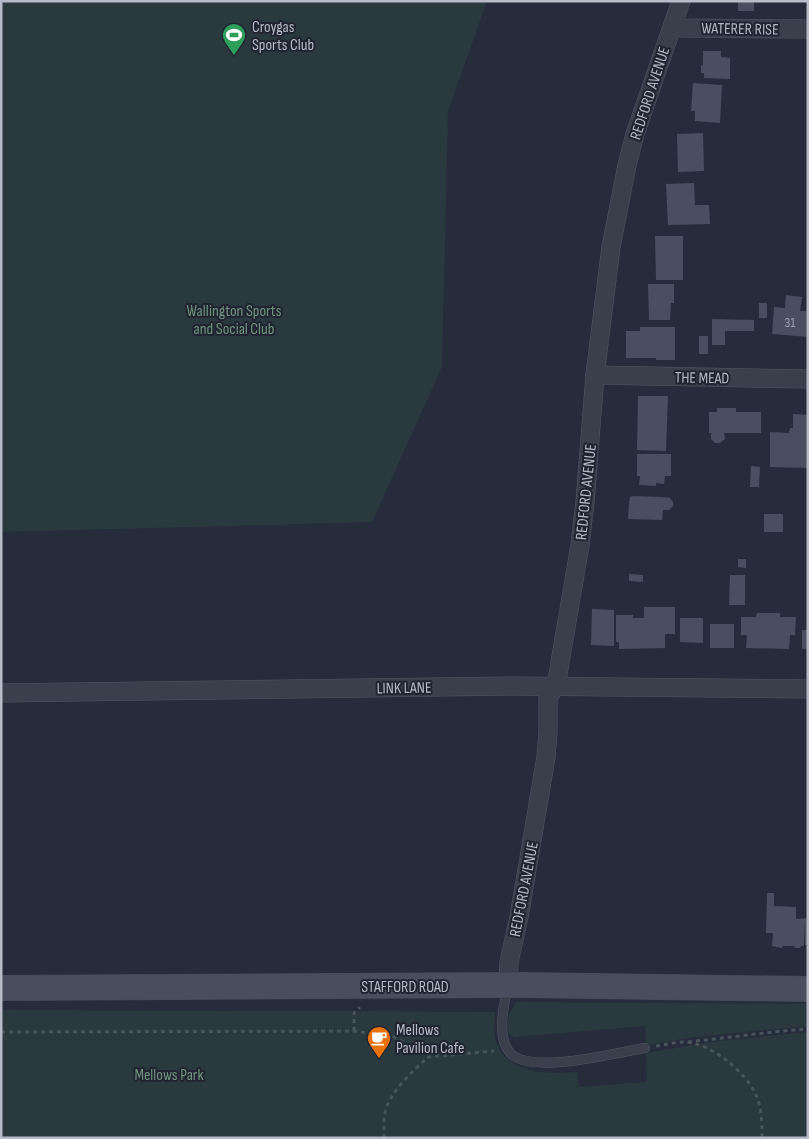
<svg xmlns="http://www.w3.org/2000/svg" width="809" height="1139" font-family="'Sofia Sans Condensed',sans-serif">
<rect width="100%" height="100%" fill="#272c3c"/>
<g fill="#2a393e">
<path d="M1,1H487L448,111L442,367L372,522L1,532Z"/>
<path d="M516,1002L808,1004V1026L694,1037L646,1045L645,1026L515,1037L509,1034C505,1021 510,1013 516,1002Z"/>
<path d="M1,1010L495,1012C495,1022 493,1035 497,1044C509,1074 550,1074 577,1072L579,1087L647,1082L646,1053L718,1041L808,1032V1138H1Z"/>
</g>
<g fill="#494f60">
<rect x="738" y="1" width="16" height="10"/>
<path d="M703,51H721V57L730,58V79L704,78V73H701V66L703,65Z"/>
<path d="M693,83L722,85L720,123L695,121V111H691Z"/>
<path d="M703,133L704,171L678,172L677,134Z"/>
<path d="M694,183L695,205H709L710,224L668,225L666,184Z"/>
<path d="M655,236H683V280H656Z"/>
<path d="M648,284H674V303H671L670,320H649Z"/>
<path d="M786,295L802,297L800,311H808V337L772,334L774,307L785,308Z"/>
<rect x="759" y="303" width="8" height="15"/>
<path d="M712,319L754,320V331H725V345H712Z"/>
<path d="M640,327H675V360H656V358H626V331H640Z"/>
<rect x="699" y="336" width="9" height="18"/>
<path d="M638,396H668L666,451L637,450Z"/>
<path d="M717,408H736V412H761V433H724L725,439L720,443H715L711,439V433H709V412H717Z"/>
<path d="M793,414L808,415L807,468L770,467V432L789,433L790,428H793Z"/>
<path d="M637,454H671V476H665L664,484L656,483V486L639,485L640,476H637Z"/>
<path d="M751,466L760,467L759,487H750Z"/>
<path d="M633,496L663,497L670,498L673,502V506L669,510H663L662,520L628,519L629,503L630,497Z"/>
<rect x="764" y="514" width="19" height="18"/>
<path d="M738,559H746V568L738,567Z"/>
<path d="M629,574L643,575V582L629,581Z"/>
<path d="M730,575H745V605H729Z"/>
<path d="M644,607H675V634H665V648L619,649V642H616V615H633V618H644Z"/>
<path d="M592,609L614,610V646L591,645Z"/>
<path d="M757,613H780V617H796L795,635H790L789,649L746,648L747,635H741V617H756Z"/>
<path d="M680,618H703V643L680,642Z"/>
<rect x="710" y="624" width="24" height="24"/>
<rect x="802" y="630" width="6" height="19"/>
<path d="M767,893H774V906L796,907V919L808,918V945H805L804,921V946H801L800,948H795L794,946H783L782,948L772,946L773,933H766Z"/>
</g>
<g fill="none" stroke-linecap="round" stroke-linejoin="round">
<g stroke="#535764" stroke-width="10">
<path id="lane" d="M508,988C503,1006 495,1045 515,1057C542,1072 614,1053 645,1048"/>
</g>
<g stroke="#535764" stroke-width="19">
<g id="street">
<path d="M673,24L682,28L808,29"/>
<path d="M595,375L808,379"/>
<path d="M1,693L512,686L808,689"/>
<path d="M508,985L509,962L519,917L546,757L548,732V697L556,686L580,545L585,502L595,375L611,247L627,165L635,134L681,1"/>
</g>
</g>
<g stroke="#444855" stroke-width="26">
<path id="secondary" d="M1,988L522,985L808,989"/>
</g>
<g stroke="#47545a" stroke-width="3" stroke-dasharray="4 4" stroke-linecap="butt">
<path d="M354,1031V1013L360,1007"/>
<path d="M1,1032L354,1031L394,1037L428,1057L494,1051"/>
<path d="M688,1042L782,1031L808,1029"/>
<path d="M656,1046C665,1045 675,1042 683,1042C710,1042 746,1072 756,1095C762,1107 762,1125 762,1138"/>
<path d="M384,1138C384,1127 383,1116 387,1106C395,1087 413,1071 428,1057"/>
</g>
<use href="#lane" stroke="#3b3f4c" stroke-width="9"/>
<use href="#street" stroke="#3b3f4c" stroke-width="18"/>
<use href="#secondary" stroke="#494e5f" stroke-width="25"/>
</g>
<defs>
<g id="stadium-pin" transform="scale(1.25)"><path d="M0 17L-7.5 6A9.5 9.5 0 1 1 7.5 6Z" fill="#2e9e5b" stroke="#202431"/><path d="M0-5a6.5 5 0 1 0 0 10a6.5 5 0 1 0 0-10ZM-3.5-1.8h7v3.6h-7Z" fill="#fff"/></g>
<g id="cafe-pin" transform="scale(1.25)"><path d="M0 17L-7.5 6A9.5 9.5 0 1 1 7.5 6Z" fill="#e8710a" stroke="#202431"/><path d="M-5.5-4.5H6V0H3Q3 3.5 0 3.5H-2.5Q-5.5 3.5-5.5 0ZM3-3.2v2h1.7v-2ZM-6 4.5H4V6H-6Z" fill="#fff"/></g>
</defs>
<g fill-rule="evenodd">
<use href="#stadium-pin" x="234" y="35"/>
<use href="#cafe-pin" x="379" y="1038"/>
</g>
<g text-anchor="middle" stroke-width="4" stroke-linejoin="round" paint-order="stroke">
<g font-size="14" fill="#9c9fad">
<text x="790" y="327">31</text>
</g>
<g font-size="16" fill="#b7bac7" stroke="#202431" text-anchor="start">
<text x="252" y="32">Croygas<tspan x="252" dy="18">Sports Club</tspan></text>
<text x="396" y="1035">Mellows<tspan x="396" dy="18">Pavilion Cafe</tspan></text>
</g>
<g font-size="16" fill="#b7bac7" stroke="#202431">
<text transform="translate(740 28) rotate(1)" y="6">WATERER RISE</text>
<text transform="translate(649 93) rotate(-72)" y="6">REDFORD AVENUE</text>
<text transform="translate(702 377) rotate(1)" y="6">THE MEAD</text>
<text transform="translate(585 492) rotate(-84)" y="6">REDFORD AVENUE</text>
<text transform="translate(404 687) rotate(-1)" y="6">LINK LANE</text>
<text transform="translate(523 889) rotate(-79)" y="6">REDFORD AVENUE</text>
<text x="405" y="992">STAFFORD ROAD</text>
</g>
<g font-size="16" fill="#71957f" stroke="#202431">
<text x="234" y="316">Wallington Sports<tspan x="234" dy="18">and Social Club</tspan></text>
<text x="169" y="1080">Mellows Park</text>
</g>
</g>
<rect width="809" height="1139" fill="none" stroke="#b7bac7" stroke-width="5"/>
</svg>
